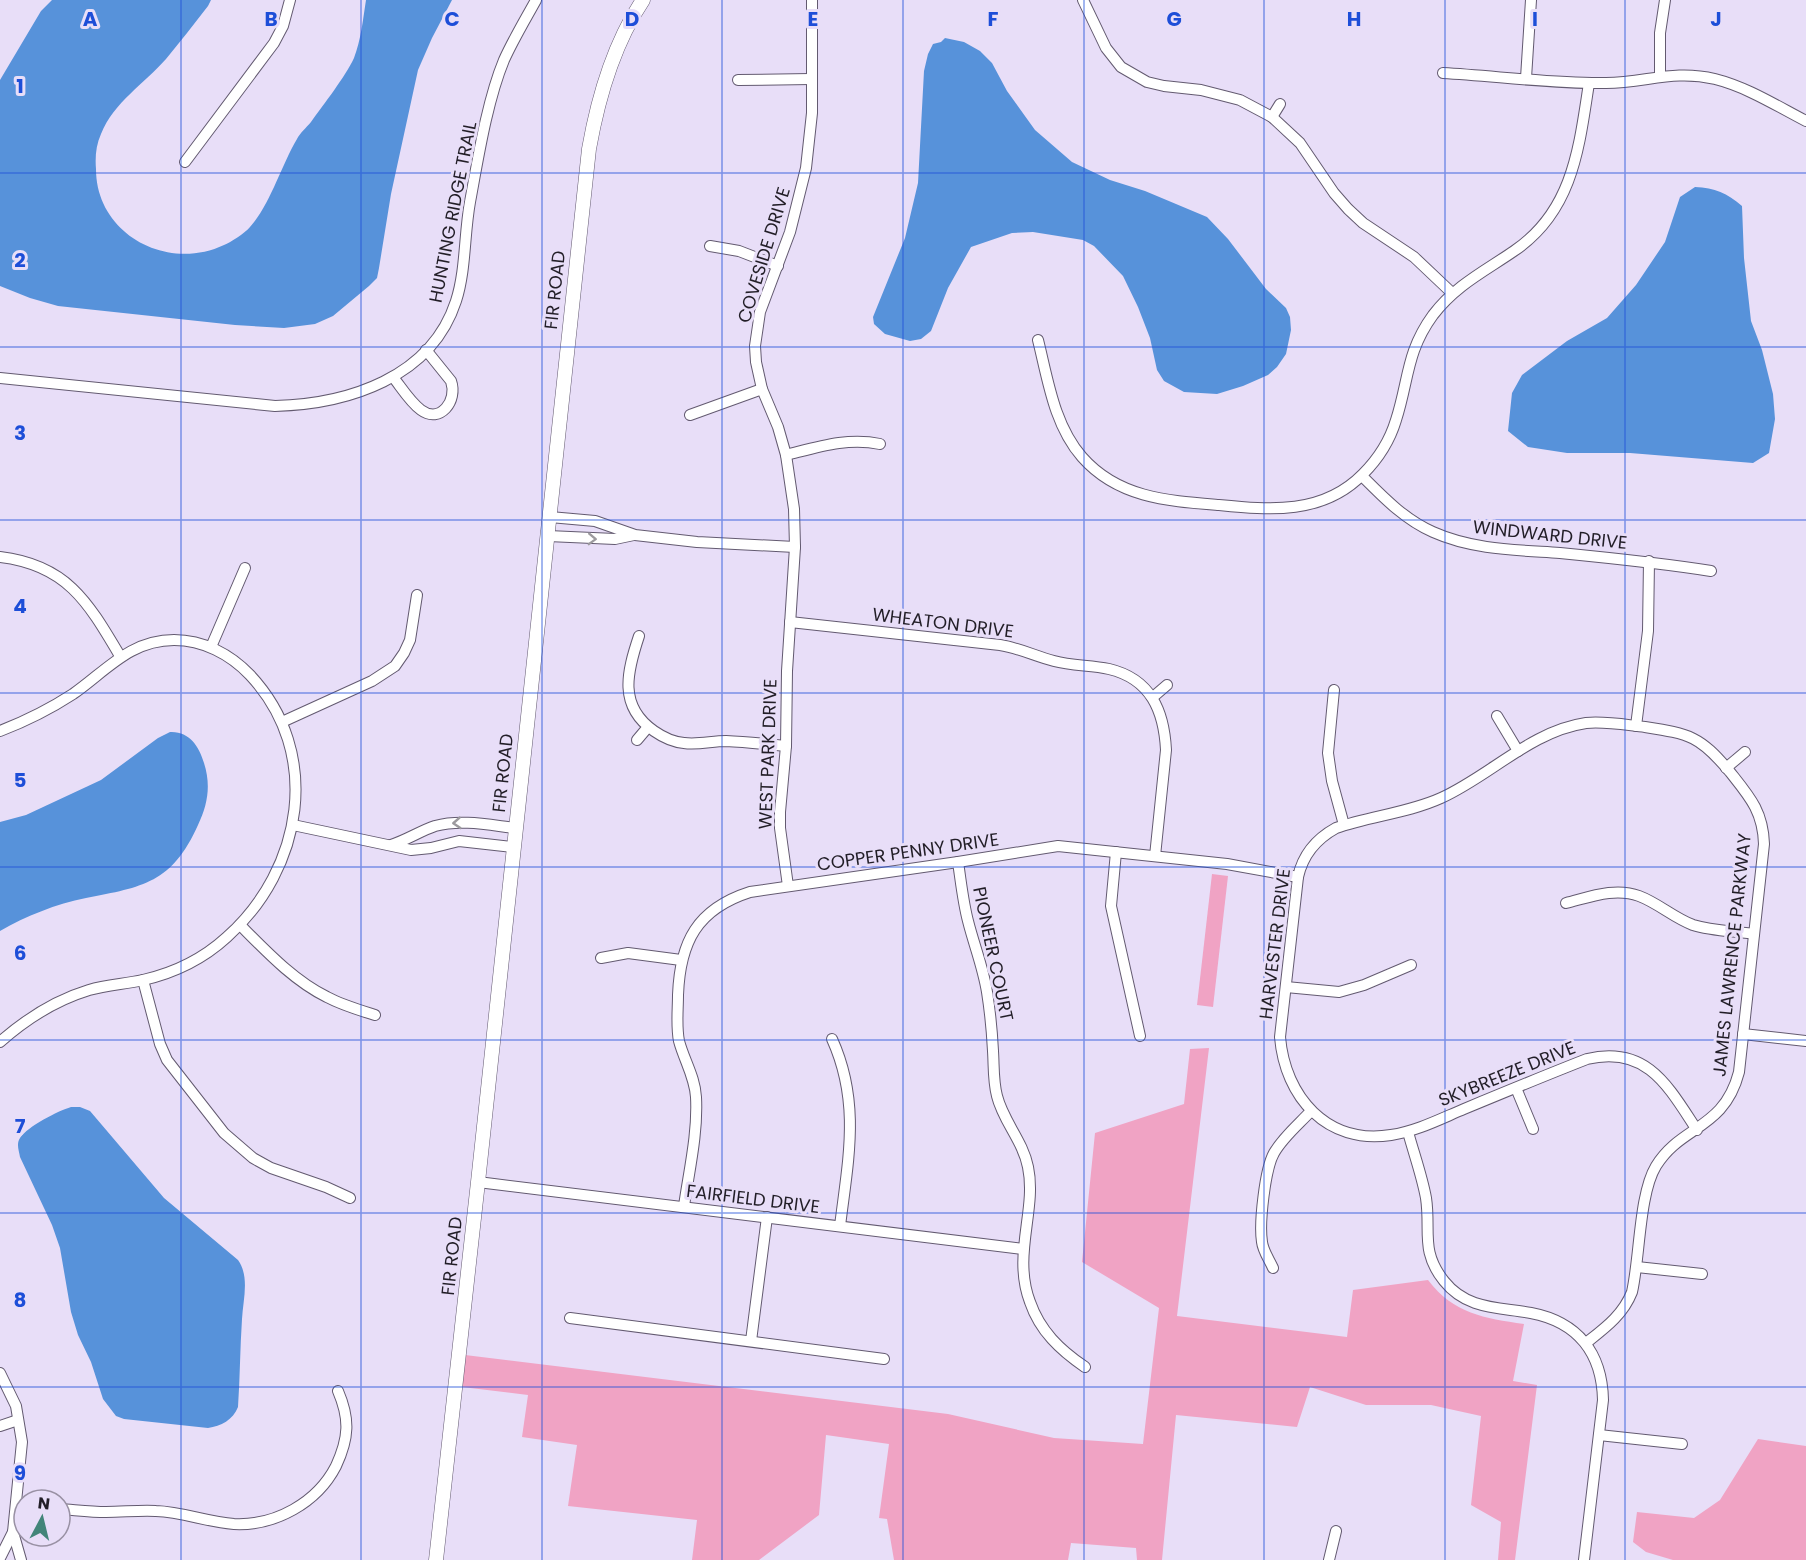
<svg xmlns="http://www.w3.org/2000/svg" width="1806" height="1560" font-family="Poppins,sans-serif">
<rect width="100%" height="100%" fill="#e8def8"/>
<g fill="#f0a3c4">
<path d="M1212,874L1228,876L1213,1007L1197,1005Z"/>
<path d="M1209,1048L1177,1316L1347,1337L1353,1290L1428,1280C1454,1314 1484,1318 1524,1324L1513,1381L1537,1385L1515,1560H1498L1501,1522L1471,1505L1481,1416L1431,1405H1366L1310,1387L1297,1427L1176,1415L1162,1560H1137L1136,1548L1071,1543L1068,1560H894L887,1519L879,1518L889,1444L826,1435L819,1515L759,1560H692L697,1520L568,1506L577,1445L522,1437L528,1395L462,1387L465,1355L948,1414L1054,1438L1143,1444L1159,1308L1082,1262L1095,1133L1184,1104L1190,1049Z"/>
<path d="M1758,1439L1806,1446V1560H1673L1646,1552L1633,1542L1637,1512L1694,1518L1720,1500Z"/>
</g>
<g fill="#5792da">
<path d="M52,0H211L208,6C194,24 180,42 166,59C144,84 114,102 101,134C96,145 95,157 96,169C96,234 167,272 224,245C231,242 244,234 250,227C270,205 281,166 297,139C300,133 306,128 311,122C324,104 345,77 354,58C361,40 363,19 366,0H452L432,38L418,70L391,194L379,268L377,278L369,286L333,316L315,324L284,328L235,325L58,306L30,298L0,286V80L41,11Z"/>
<path d="M945,38L964,42L980,51L992,63L1007,91L1035,130L1072,162L1110,180L1145,191L1207,217L1228,239L1266,289L1286,308L1290,317L1291,330L1286,354L1277,367L1268,375L1243,386L1217,394L1184,392L1164,381L1157,370L1150,338L1138,307L1123,276L1094,246L1083,240L1033,232L1012,233L971,247L948,288L931,331L921,339L910,341L885,334L874,324L873,317L905,238L918,183L924,71L928,54L933,44L941,42Z"/>
<path d="M1695,187C1715,188 1727,193 1742,206L1744,258L1751,321L1762,350L1773,394L1775,419L1769,453L1753,463L1630,453H1567L1528,447L1508,431L1512,393L1522,375L1567,341L1607,318L1636,285L1665,242L1680,197Z"/>
<path d="M170,732C189,731 199,746 204,763C211,785 208,804 198,825C172,883 143,887 86,898C56,904 26,916 0,931V822L26,815L101,780L158,738Z"/>
<path d="M71,1107H80L90,1111L164,1198L238,1260C250,1277 243,1300 242,1319C240,1348 240,1378 238,1407C233,1420 221,1426 208,1428L124,1419L116,1416L103,1399L91,1362L78,1335L71,1312L60,1248L52,1225L20,1157C19,1151 16,1144 20,1138C28,1126 58,1111 71,1107Z"/>
</g>
<g fill="none" stroke-linecap="round" stroke-linejoin="round">
<g stroke="#635a70" stroke-width="12">
<g id="minor">
<path d="M1083,0L1106,48L1121,67L1147,82L1164,86L1201,90L1240,100L1272,117L1300,143L1334,193L1348,209L1363,223L1414,257L1452,293"/>
<path d="M1443,73C1496,76 1554,84 1606,83C1646,83 1673,69 1715,79C1747,87 1777,106 1806,121"/>
<path d="M1660,76V33L1665,0"/>
<path d="M1526,78L1531,0"/>
<path d="M738,80L811,79"/>
<path d="M1272,117L1280,104"/>
<path d="M185,162L274,43L283,26L290,0"/>
<path d="M710,246L739,251L778,266"/>
<path d="M1038,340C1048,380 1054,425 1082,457C1118,498 1168,501 1219,505C1270,510 1323,515 1363,474C1378,459 1390,440 1396,420C1409,380 1406,352 1433,315C1456,285 1485,271 1514,251C1573,211 1579,148 1589,83"/>
<path d="M393,377C401,387 410,402 421,410C440,424 458,401 451,381L426,350"/>
<path d="M0,378L275,406C348,404 431,378 456,301C466,270 464,235 470,202C478,159 487,101 504,60C513,40 525,20 536,0"/>
<path d="M690,415L762,389"/>
<path d="M786,455C818,447 848,437 880,444"/>
<path d="M1362,476C1383,497 1405,520 1433,532C1473,550 1518,550 1560,553C1611,558 1661,563 1711,571"/>
<path d="M550,517L595,521L635,535L697,542L795,547"/>
<path d="M548,536L615,539L634,535"/>
<path d="M0,557C67,565 88,602 120,656"/>
<path d="M790,622L1000,645C1019,648 1035,656 1054,661C1072,666 1091,665 1109,669C1151,679 1164,711 1166,750L1155,856"/>
<path d="M639,636C627,672 618,706 654,731C664,738 673,742 684,743C698,745 712,741 726,741C746,742 766,744 786,746"/>
<path d="M211,647L245,568"/>
<path d="M1334,690L1328,753L1332,781L1344,825"/>
<path d="M1153,697L1167,685"/>
<path d="M1497,716L1518,751"/>
<path d="M282,722L372,681L395,666L404,653L410,640L417,595"/>
<path d="M1636,726L1648,631L1649,561"/>
<path d="M0,731C26,721 50,709 73,694C106,671 130,640 174,640C203,640 230,654 250,675C323,753 303,869 227,937C203,959 174,973 143,980C125,984 107,985 89,990C56,1000 26,1019 0,1042"/>
<path d="M637,740L648,727"/>
<path d="M1726,768L1745,752"/>
<path d="M293,825L411,850L431,848L459,841L513,847"/>
<path d="M391,845C407,840 420,831 435,826C461,819 489,825 515,828"/>
<path d="M1116,852L1111,906L1140,1036"/>
<path d="M958,862C961,882 963,902 968,921C974,945 983,967 987,992C990,1011 992,1031 993,1051C994,1066 993,1081 997,1096C1003,1121 1023,1141 1028,1167C1037,1210 1012,1255 1030,1302C1040,1331 1060,1350 1085,1367"/>
<path d="M788,886L780,828V812L786,746L787,671L795,547L794,509L786,455L778,427L762,389L756,362L755,346L760,312L790,232L806,168L812,113V0"/>
<path d="M1566,903C1590,897 1615,887 1639,896C1658,903 1674,918 1693,925C1712,931 1734,931 1754,934"/>
<path d="M240,925C266,951 294,981 327,997C342,1005 359,1010 375,1015"/>
<path d="M601,958L628,953L681,960"/>
<path d="M143,980L160,1044L167,1060L224,1133L253,1158L271,1168L326,1187L350,1198"/>
<path d="M1286,987L1339,992L1364,985L1411,965"/>
<path d="M1743,1034L1806,1041"/>
<path d="M832,1039C861,1103 848,1160 840,1226"/>
<path d="M1516,1088L1533,1129"/>
<path d="M1408,1132C1414,1154 1422,1176 1426,1198C1431,1231 1420,1251 1444,1281C1467,1310 1499,1307 1531,1313C1578,1322 1602,1353 1603,1400L1584,1560"/>
<path d="M478,1182L1023,1249"/>
<path d="M684,1206C689,1171 698,1133 696,1097C695,1077 684,1060 679,1041C676,1026 678,1010 678,995C680,942 697,909 750,892L958,862L1058,846L1227,864L1298,877"/>
<path d="M1637,1267L1702,1274"/>
<path d="M1273,1268C1269,1259 1263,1251 1262,1242C1259,1223 1265,1169 1274,1153C1283,1137 1299,1124 1311,1111"/>
<path d="M570,1318L884,1359"/>
<path d="M751,1341L767,1217"/>
<path d="M1586,1343C1605,1328 1623,1315 1632,1292C1640,1257 1639,1194 1656,1166C1681,1125 1724,1130 1739,1072L1764,844C1763,811 1749,796 1730,772C1700,736 1690,734 1645,727C1626,725 1605,721 1586,723C1531,731 1490,776 1441,798C1408,813 1370,816 1336,828C1316,839 1303,854 1298,877L1280,1037C1285,1097 1327,1145 1391,1135C1417,1131 1440,1119 1464,1109C1505,1092 1546,1075 1587,1059C1647,1045 1668,1086 1697,1130"/>
<path d="M0,1373L16,1406L22,1442L13,1532L0,1558"/>
<path d="M0,1426L18,1420"/>
<path d="M1599,1435L1682,1444"/>
<path d="M60,1509C75,1510 91,1512 106,1512C123,1512 140,1510 156,1511C183,1512 207,1522 234,1524C275,1526 317,1503 336,1466C349,1438 350,1419 338,1391"/>
<path d="M13,1532L21,1560"/>
<path d="M1329,1560L1336,1531"/>
</g>
</g>
<g stroke="#635a70" stroke-width="15">
<path id="tertiary" d="M436,1560L478,1182L589,149C598,98 614,43 643,0"/>
</g>
<use href="#minor" stroke="#fff" stroke-width="10"/>
<use href="#tertiary" stroke="#fff" stroke-width="14"/>
</g>
<defs><path id="oneway-chevron" d="M-2-3.5L2.5 0L-2 3.5" fill="none" stroke-width="1.6" stroke-linecap="round" stroke-linejoin="round" transform="scale(1.5)"/></defs>
<g stroke="#9c9a9e">
<use href="#oneway-chevron" transform="translate(592 539) rotate(2)"/>
<use href="#oneway-chevron" transform="translate(457 823) rotate(176)"/>
</g>
<path fill="none" stroke="#1d4ed8" stroke-width="1.5" stroke-opacity="0.55" d="M181,0V1560M361,0V1560M542,0V1560M722,0V1560M903,0V1560M1084,0V1560M1264,0V1560M1445,0V1560M1625,0V1560M0,173H1806M0,347H1806M0,520H1806M0,693H1806M0,867H1806M0,1040H1806M0,1213H1806M0,1387H1806"/>
<g text-anchor="middle" stroke-width="6" stroke-linejoin="round" paint-order="stroke">
<g font-size="18" fill="#221e27" stroke="#e8def8">
<text transform="translate(453 212) rotate(-79)" y="6">HUNTING RIDGE TRAIL</text>
<text transform="translate(764 255) rotate(-73)" y="6">COVESIDE DRIVE</text>
<text transform="translate(555 290) rotate(-84)" y="6">FIR ROAD</text>
<text transform="translate(1550 535) rotate(6)" y="6">WINDWARD DRIVE</text>
<text transform="translate(943 623) rotate(7)" y="6">WHEATON DRIVE</text>
<text transform="translate(768 754) rotate(-88)" y="6">WEST PARK DRIVE</text>
<text transform="translate(503 773) rotate(-84)" y="6">FIR ROAD</text>
<text transform="translate(908 852) rotate(-8)" y="6">COPPER PENNY DRIVE</text>
<text transform="translate(1275 944) rotate(-83)" y="6">HARVESTER DRIVE</text>
<text transform="translate(993 954) rotate(78)" y="6">PIONEER COURT</text>
<text transform="translate(1732 955) rotate(-84)" y="6">JAMES LAWRENCE PARKWAY</text>
<text transform="translate(1507 1074) rotate(-22)" y="6">SKYBREEZE DRIVE</text>
<text transform="translate(753 1199) rotate(7)" y="6">FAIRFIELD DRIVE</text>
<text transform="translate(452 1256) rotate(-84)" y="6">FIR ROAD</text>
</g>
</g>
<g font-size="20" text-anchor="middle" font-weight="bold" fill="#1d4ed8" stroke="#e8def8" stroke-width="6" stroke-linejoin="round" paint-order="stroke">
<text x="90" y="26">A</text>
<text x="271" y="26">B</text>
<text x="452" y="26">C</text>
<text x="632" y="26">D</text>
<text x="813" y="26">E</text>
<text x="993" y="26">F</text>
<text x="1174" y="26">G</text>
<text x="1354" y="26">H</text>
<text x="1535" y="26">I</text>
<text x="1716" y="26">J</text>
<text x="20" y="93">1</text>
<text x="20" y="267">2</text>
<text x="20" y="440">3</text>
<text x="20" y="613">4</text>
<text x="20" y="787">5</text>
<text x="20" y="960">6</text>
<text x="20" y="1133">7</text>
<text x="20" y="1307">8</text>
<text x="20" y="1480">9</text>
</g>
<g transform="translate(42 1518) rotate(7)"><circle r="28" fill="#e8def8" stroke="#9991a4" stroke-width="1.5"/>
<path d="M0-4.5L10 22L0 15L-10 22Z" fill="#428579"/>
<text y="-9" font-size="16" font-weight="bold" text-anchor="middle" fill="#221e27">N</text>
</g>
</svg>
